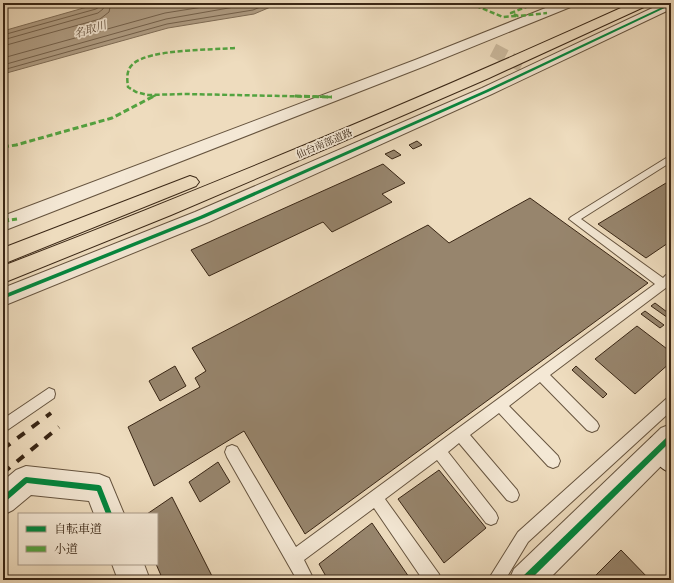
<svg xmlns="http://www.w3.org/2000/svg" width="674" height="583" font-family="'Old Standard TT','Noto Serif JP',serif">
<rect width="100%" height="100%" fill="#eedcbe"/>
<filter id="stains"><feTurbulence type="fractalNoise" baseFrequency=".005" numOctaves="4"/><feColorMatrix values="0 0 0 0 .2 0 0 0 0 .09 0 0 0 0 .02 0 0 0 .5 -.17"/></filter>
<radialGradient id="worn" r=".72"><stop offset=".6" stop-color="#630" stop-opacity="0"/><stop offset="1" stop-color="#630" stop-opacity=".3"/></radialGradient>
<path fill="#b09e85" stroke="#806e58" d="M101,3H280L254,14L168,28L3,74V31Z"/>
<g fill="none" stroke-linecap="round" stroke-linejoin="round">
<g stroke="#74624d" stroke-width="1">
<path d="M3,35L96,9L99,7L100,3"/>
<path d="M3,40L98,13L103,9L105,3"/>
<path d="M3,46L100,19L109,12L111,3"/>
<path d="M3,58L165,13L228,3"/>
<path d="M3,65L166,19L257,3"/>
<path d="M3,70L167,24L253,10L270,3"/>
</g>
</g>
<g fill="#97856d" stroke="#392615">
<path d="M417,141L422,145L413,149L409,145Z"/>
<path d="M394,150L401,155L392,159L385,154Z"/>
<path d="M383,164L405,183L382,194L392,202L332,232L323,222L209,276L191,250Z"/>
<path d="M671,180V241L646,258L598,224Z"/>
<path d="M530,198L648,283L305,534L244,431L154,486L128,427L200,387L195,378L206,371L192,348L428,225L449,243Z"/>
<path d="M655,303L671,315V320L651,306Z"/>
<path d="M645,311L664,325L660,328L641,314Z"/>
<path d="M637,326L671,352V362L635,394L595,359Z"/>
<path d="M175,366L186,386L160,401L149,381Z"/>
<path d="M576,366L607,394L603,398L572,370Z"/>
<path d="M218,462L230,482L200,502L189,482Z"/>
<path d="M439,470L486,528L444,563L398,499Z"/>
<path d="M172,497L214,580H163L156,564L157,514H147Z"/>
<path d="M372,523L411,580H328L319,564Z"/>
<path d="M621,550L650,580H599L595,576Z"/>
</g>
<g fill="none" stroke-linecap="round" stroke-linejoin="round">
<path stroke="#cab89c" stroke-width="14" stroke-dasharray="14 6" stroke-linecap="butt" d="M493,50L522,65"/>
<g stroke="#66543f" stroke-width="2">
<g id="lane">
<path d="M671,155V162L581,219L663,278L666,275L671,274V283L667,287L550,375L597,422L599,426L597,430L592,432L587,430L540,382L509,406L558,456L560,461L558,466L553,468L548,466L499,413L470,435L517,490L519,495L517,500L512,502L507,500L459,443L448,452L496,513L498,518L496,523L491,525L486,523L437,460L385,499L439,574L441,580H423L374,508L304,560L314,580H297L227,457L225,452L227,447L232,445L237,447L296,547L655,284L569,219L571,217Z"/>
<path d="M49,388L54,390L55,394L54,398L3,433V419Z"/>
<path d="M671,397V411L528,542L505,580H488L518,532L666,399Z"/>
</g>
</g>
<g stroke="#66543f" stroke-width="2">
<g id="street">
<path d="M558,3H575L573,6L425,66L3,231V216L415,60Z"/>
<path d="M663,3H671V9L492,94L209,222L3,306V288L195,212L482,88Z"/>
<path d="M671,424V456L548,580H509L514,569L661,428Z"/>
<path d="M26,466L99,474L109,478L124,514H94L89,501L31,495L13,510L3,515V481L16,470Z"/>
<path d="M112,564H144L150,580H118Z"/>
</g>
</g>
<g stroke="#392615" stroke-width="2">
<path id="secondary" d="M661,434L671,438V473C658,468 653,459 647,447L651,438Z"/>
</g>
<g stroke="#392615" stroke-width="2">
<g id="highway">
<path d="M632,3H648L646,6L489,78L330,147L171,215L3,283V266C215,184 425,97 632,3Z"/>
<path d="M190,176L196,178L199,182L196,186L3,264V248Z"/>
</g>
</g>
<use href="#lane" fill="#f4e8d5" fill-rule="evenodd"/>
<use href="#street" fill="#f4e8d5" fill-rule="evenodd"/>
<use href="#secondary" fill="#f4e8d5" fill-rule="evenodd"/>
<use href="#highway" fill="#eedcbe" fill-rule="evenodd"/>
<g stroke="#392615" stroke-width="4" stroke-dasharray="9 9" stroke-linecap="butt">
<path d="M3,449L51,413"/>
<path d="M3,473L59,427"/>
</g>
<g stroke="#53a340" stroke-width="2.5" stroke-dasharray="5 2.5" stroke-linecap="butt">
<path d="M469,3L503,17L516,16"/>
<path d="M536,3L511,13L518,16L547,13"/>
<path d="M235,48C211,50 149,49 133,64C126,70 127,79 128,87L136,92L148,95L184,94L332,97"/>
<path d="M152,97L156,95"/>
</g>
<g stroke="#53a340" stroke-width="3" stroke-dasharray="6 3" stroke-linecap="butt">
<path d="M295,96L332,97"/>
<path d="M3,147L16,145L112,118L154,96"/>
<path d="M3,221L17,219"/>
</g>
<path stroke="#53a340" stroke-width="4" stroke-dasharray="8 4" stroke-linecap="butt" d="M3,221L9,220"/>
<g stroke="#f4e8d5" stroke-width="3">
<g id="cycleway">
<path d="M671,3V5L488,92L204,218L3,299V295L200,216L486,90Z"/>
<path d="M671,434V441L530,580H521L522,577L669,435Z"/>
<path d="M26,477L99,485L101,486L112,514H106L97,491L27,483L5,502L3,503V496L24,478Z"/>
</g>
</g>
<use href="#cycleway" fill="#00873e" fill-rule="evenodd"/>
</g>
<g text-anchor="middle" stroke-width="3.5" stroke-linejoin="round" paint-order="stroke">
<g font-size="10" fill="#392615" stroke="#f4e8d5">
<text transform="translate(324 143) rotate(-23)" y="4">仙台南部道路</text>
</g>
<g font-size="11" font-style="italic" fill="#5d4a37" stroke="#f4e8d5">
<text transform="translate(90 29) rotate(-17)" y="4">名取川</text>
</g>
</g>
<rect width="674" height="583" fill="none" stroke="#eedcbe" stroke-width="16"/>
<rect x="4" y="4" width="666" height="575" fill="none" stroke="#392615" stroke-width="2"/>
<rect x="8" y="8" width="658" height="567" fill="none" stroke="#392615"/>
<rect x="18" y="513" width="140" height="52" fill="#f4e8d5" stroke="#a99a88"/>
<rect x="26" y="526" width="20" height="6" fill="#00873e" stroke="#a99a88"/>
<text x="54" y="533" font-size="12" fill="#392615">自転車道</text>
<rect x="26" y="546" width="20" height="6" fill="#53a340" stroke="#a99a88"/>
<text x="54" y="553" font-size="12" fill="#392615">小道</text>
<rect width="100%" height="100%" filter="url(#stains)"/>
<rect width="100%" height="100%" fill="url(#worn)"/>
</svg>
